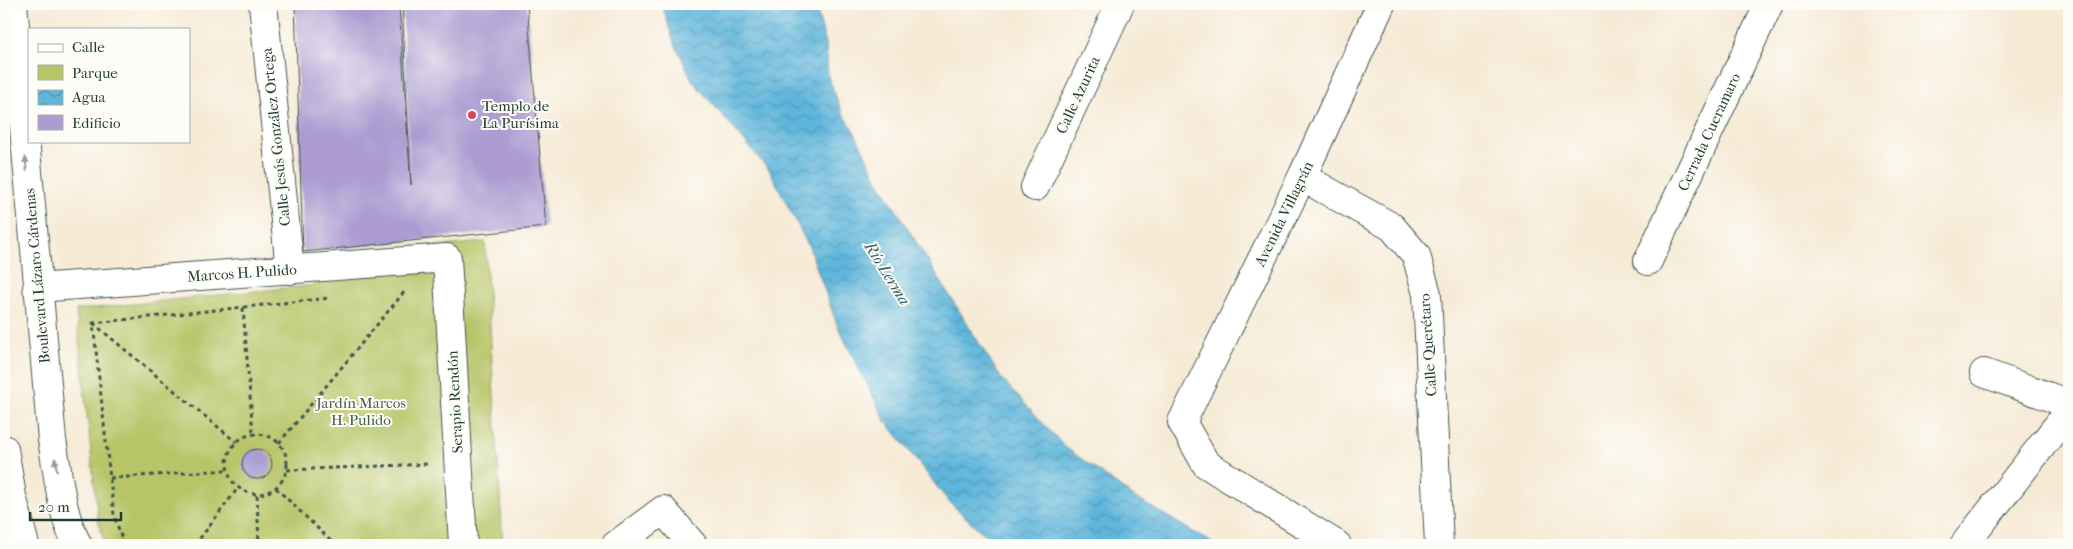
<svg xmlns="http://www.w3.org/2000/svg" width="2073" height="549" font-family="'IM FELL French Canon',serif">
<defs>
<pattern id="water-waves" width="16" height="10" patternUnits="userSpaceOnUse" patternTransform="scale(1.25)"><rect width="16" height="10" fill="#5fb6dc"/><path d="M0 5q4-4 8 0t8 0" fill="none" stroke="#4e95b3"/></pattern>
</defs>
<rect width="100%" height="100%" fill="#fdfcf7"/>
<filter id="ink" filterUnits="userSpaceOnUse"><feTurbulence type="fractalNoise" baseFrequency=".02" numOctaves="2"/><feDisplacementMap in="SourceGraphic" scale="10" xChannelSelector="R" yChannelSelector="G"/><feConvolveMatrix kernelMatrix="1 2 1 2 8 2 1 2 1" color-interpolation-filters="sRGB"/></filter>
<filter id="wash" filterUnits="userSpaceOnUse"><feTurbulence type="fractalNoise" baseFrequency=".0096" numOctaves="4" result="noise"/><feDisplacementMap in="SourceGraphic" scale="20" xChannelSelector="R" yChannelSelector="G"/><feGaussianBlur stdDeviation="1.12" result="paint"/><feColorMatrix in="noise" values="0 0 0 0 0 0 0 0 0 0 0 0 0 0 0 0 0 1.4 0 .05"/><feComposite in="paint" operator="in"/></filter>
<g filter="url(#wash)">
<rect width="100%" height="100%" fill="#f6ead5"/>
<path fill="#b7c567" stroke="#6b814e" d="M485,242L503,545H105L98,520L76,310L315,285L313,257Z"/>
<path fill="url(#water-waves)" stroke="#3f7a88" d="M662,4H815L826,44L828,76L842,112L853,129L877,179L1001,378L1065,447L1137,499L1216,545H996L949,502L885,420L838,327L809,247L770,171L692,80L673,40Z"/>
<g id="blocks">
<g fill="#ac9cd2">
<path d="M295,4H399L411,185L402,4H527L546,227L303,252Z"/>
<circle cx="257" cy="464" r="15"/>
</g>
</g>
</g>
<g filter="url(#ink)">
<use href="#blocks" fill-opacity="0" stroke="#3f574c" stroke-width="1"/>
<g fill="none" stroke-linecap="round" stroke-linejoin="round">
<g stroke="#3f574c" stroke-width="30">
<g id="minor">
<path d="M263,4L290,270"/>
<path d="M1302,177L1392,227L1416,255L1427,294L1439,545"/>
<path d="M1035,187L1120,4"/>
<path d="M1648,261L1769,4"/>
<path d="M37,288L447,258L463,545"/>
<path d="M1984,373L2069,404"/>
<path d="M616,545L663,510L693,545"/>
<path d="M1337,545L1206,464L1182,422L1302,177L1381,4"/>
<path d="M1964,545L2069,411"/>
</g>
</g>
<g stroke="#3f574c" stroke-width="30">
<g id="major">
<path d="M13,4L52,440C58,472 61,517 78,545"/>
<path d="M4,449L12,496L25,545"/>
</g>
</g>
<g stroke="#3f574c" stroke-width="3" stroke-dasharray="4 4" stroke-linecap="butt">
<path d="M243,308L253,434"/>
<path d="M93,323L236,442"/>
<circle cx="257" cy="464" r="30"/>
<path d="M279,443L405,291"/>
<path d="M287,470L429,464"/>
<path d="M110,478L227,470"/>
<path d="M276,488L335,545"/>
<path d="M257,495L259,545"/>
<path d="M124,545L114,515L93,323L330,298"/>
<path d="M195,545L238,488"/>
</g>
<use href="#minor" stroke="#fff" stroke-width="28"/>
<use href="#major" stroke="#fff" stroke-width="28"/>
</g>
<defs><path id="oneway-solid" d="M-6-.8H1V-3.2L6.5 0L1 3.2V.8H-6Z" transform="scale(1.25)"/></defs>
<g fill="#8f9e9a">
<use href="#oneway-solid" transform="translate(26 164) rotate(-95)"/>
<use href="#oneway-solid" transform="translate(56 465) rotate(-100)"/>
</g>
</g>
<circle fill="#d1495b" stroke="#fdfcf7" stroke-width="2" cx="472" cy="115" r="5"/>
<g text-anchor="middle" stroke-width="4" stroke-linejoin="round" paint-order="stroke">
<g font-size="15" fill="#1f3d34" stroke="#fdfcf7">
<text transform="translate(1078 95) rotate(-65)" y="5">Calle Azurita</text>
<text transform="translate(1709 132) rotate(-65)" y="5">Cerrada Cueramaro</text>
<text transform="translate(276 137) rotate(-96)" y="5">Calle Jesús González Ortega</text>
<text transform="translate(1284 214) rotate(-64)" y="5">Avenida Villagrán</text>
<text transform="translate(242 273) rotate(-4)" y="5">Marcos H. Pulido</text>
<text transform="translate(37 276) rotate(-95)" y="5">Boulevard Lázaro Cárdenas</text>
<text transform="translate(1428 345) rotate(-94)" y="5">Calle Querétaro</text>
<text transform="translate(455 402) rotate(-93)" y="5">Serapio Rendón</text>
</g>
<g font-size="15" fill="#1f3d34" stroke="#fdfcf7" text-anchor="start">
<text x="482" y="111">Templo de<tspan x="482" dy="17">La Purísima</tspan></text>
</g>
<g font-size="15" fill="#455f41" stroke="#fdfcf7">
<text x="361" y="408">Jardín Marcos<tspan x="361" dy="17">H. Pulido</tspan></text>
</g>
<g font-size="16" font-style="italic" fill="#326166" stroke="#fdfcf7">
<text transform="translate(888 273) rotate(58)" y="6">Río Lerma</text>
</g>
</g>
<rect width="2073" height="549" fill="none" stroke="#fdfcf7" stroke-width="20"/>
<rect x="28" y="28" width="162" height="115" fill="#fdfcf7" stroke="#a4b0a9"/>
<rect x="38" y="44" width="25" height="8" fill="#ffffff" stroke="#a4b0a9"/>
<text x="72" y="52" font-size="15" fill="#1f3d34">Calle</text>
<rect x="38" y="65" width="25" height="15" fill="#b7c567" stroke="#a4b0a9"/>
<text x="72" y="78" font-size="15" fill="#1f3d34">Parque</text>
<rect x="38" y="90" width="25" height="15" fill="url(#water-waves)" stroke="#a4b0a9"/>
<text x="72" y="102" font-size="15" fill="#1f3d34">Agua</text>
<rect x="38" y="115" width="25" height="15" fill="#ac9cd2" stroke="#a4b0a9"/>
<text x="72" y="128" font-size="15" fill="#1f3d34">Edificio</text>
<path d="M30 512v8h91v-8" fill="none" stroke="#1f3d34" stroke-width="2.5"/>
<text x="38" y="512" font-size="15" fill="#1f3d34" stroke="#fdfcf7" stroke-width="4" paint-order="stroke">20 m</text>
</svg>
